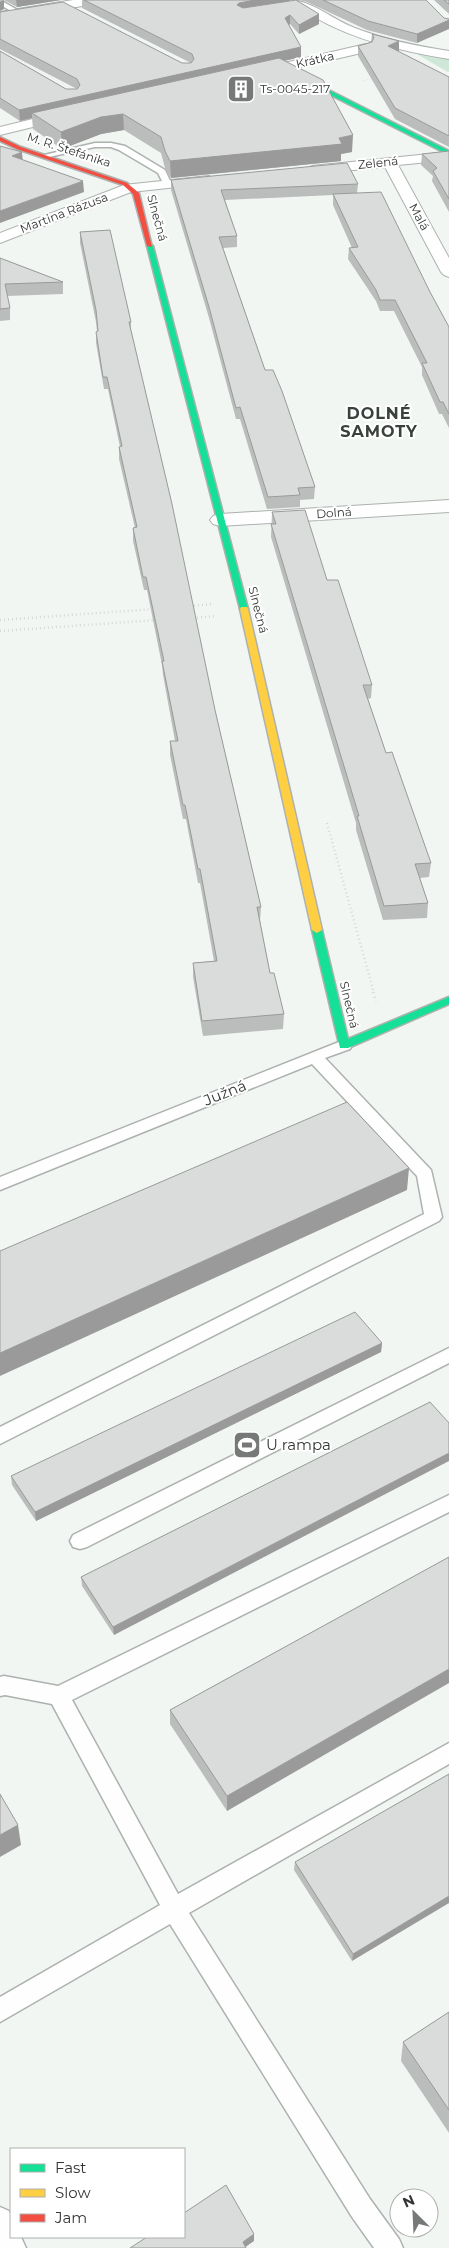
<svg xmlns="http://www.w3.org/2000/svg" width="449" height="2248" font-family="Montserrat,sans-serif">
<rect width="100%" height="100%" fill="#f1f6f3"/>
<path fill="#cee7d6" d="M415,53L449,59V71L448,72Z"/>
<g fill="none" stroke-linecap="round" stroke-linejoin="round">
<g stroke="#adb1af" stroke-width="3">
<g id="lane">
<path d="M0,0L21,12L23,13L17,14L0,5Z"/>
<path d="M95,143H111L125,146L165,170L172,185L165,187L158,173L119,150L111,147H95L44,158L40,156Z"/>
<path d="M344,1040L350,1041L352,1045L350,1049L325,1058L431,1170L442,1217L439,1221L0,1444V1427L424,1214L417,1176L312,1064L0,1190V1177Z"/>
<path d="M449,1348V1363L87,1547L80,1549L73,1547L70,1541L73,1535Z"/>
<path d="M449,1495V1512L72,1700L178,1894L449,1743V1764L189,1913L370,2199L399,2239L403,2248H374L352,2217L170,1924L0,2022V1997L160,1905L52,1704L5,1695L0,1696V1677L4,1676L58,1686Z"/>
<path d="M0,2207L9,2211L11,2216V2237H21L26,2248H0Z"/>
</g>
</g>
<g stroke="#adb1af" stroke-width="2">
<g id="street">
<path d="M73,0H100L94,4L0,20V12Z"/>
<path d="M289,0C312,0 333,20 355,28C386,40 417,46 449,51V59C402,51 356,41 314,17C306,13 295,7 289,0Z"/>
<path d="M366,44L370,45L372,48L370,51L258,77L252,73L254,70Z"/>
<path d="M69,110L74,111L76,114L74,117L0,135V127Z"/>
<path d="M449,152V160L398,165L449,258V277L444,275L441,272L385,167L312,174L305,170L312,166Z"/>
<path d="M209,176L216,180L214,183L131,192L0,243V233L124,185Z"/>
<path d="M449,500V512L220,526L213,524L210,520L213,516L220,514Z"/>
</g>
</g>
<g stroke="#adb1af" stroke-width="3">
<g id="fast">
<path d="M297,74L449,151V155L295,77Z"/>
<path d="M150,244L153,246L248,609L247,611H241L240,609L147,246Z"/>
<path d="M317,927L322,930L348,1039L449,997V1004L348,1048H340L312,930Z"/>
</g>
</g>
<g stroke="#adb1af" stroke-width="3">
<path id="slow" d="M241,607H247L248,609L322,930L317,933L312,930L240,609Z"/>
</g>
<g stroke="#adb1af" stroke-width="3">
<path id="jam" d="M0,137L21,147L127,183L139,193L152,247L147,246L133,194L123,185L17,149L0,141Z"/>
</g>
<g stroke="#d7d7d7" stroke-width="1" stroke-dasharray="0.5 2" stroke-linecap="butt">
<path d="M0,49L74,90"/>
<path d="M362,81L372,79"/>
</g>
<g stroke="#d7d7d7" stroke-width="2.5" stroke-dasharray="1 3" stroke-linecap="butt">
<path d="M190,606L214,604"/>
<path d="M193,618L216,616"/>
<path d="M0,620L154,609"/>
<path d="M0,631L157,620"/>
<path d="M327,823L374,993"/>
</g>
<path stroke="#d7d7d7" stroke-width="3" stroke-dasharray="1 4" stroke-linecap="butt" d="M373,992L376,1002"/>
<use href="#lane" fill="#fdfefd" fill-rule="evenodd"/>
<use href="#street" fill="#fdfefd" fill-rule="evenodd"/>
<use href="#fast" fill="#16e098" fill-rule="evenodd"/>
<use href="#slow" fill="#ffcf43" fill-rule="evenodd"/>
<use href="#jam" fill="#f24e42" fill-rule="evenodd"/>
</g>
<g fill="#bbbdbc">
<path d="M0,0H61L17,7L4,0V9L0,11Z"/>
<path d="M82,0H290V1L319,14V24L299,34L290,24L289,25L301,47V57L284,61L352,152L341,154V161L171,178L165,168L161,153L124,130L101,134L62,149L33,129L32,118L20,121L0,108V51L66,89H77L0,49V12L182,63H191L82,8Z"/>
<path d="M299,0H426L417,43L367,30L307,2Z"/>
<path d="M434,0H449V14Z"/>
<path d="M372,34L399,51L398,52L449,77V147L395,119L358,56V46L371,42Z"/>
<path d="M449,151V212L432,181L433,176L421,165L422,154Z"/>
<path d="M171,180L358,184L357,193L430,292L449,327V428L442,414H439L422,375V367L394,311H380L376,301L348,259L349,248H352L333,205V195L225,200L237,236V247L223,248L265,370L315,487L314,499L300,500V507L267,509L240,419H236L209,318L171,190Z"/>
<path d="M80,232L131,322V330L215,710L261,907L260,921L270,973L284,1014L283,1029L203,1036L193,977V963L214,961L200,883H198L186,819H183L170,755V741H175L163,675L162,665L147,590H144L133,541V528H135L119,459V447H120L108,389H104L96,343V332L97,331L96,322L80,243Z"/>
<path d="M0,258L63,282V294L7,296L10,308V320L0,321Z"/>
<path d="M272,512L327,580L372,685L371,698L368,699L386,753L431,863L429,877L420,878L428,903L427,918L383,920L356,830V823L271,537Z"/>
<path d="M382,1343L381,1352L36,1521L12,1485L11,1476Z"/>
<path d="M430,1402L114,1635L82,1586L81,1577Z"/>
<path d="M449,1557L227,1811L170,1724V1710Z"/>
<path d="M449,1774L352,1961L294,1870L295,1862Z"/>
<path d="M449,2012V2133L401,2061L403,2042Z"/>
</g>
<g fill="#999a99">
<path d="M4,0V9L0,11V2Z"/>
<path d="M16,0H61L17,7Z"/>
<path d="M255,0H290V3L237,14V5L239,3Z"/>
<path d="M319,14V24L299,34V25Z"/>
<path d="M290,15V24L285,28V18Z"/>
<path d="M449,20V29L417,43V34Z"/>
<path d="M399,41V51L387,56L388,46Z"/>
<path d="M301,47V57L37,117L32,113V118L20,121L19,110Z"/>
<path d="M123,114L124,130L101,134L62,149L61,132L101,117Z"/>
<path d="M353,135L352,152L341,154V161L171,178L170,161L339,138Z"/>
<path d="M22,152L23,163L12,156Z"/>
<path d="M83,181L84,192L0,223V211Z"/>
<path d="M409,1168L407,1190L0,1376V1353Z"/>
<path d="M382,1343L381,1352L36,1521L35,1512Z"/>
<path d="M449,1453V1461L114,1635L113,1627Z"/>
<path d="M449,1669V1683L227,1811V1796Z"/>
<path d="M18,1825L21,1845L0,1857V1835Z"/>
<path d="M449,1896V1903L352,1961L353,1954Z"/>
<path d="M254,2234V2241L244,2248L243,2242Z"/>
</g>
<g fill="#dadcdb" stroke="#999a99">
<path d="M84,0H255L239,3L237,5L243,8L296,0L319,14L299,25L290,15L285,18L301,47L19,110L0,98V51L66,89H77L80,85L77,79L0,39V12L63,2L182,63H191L194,59L192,54Z"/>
<path d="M323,0H426L444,18L449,19V20L417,34L368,21Z"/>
<path d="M444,0H449V4Z"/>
<path d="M372,34L399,41L388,46L449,77V136L395,108L358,46L372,42L374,37Z"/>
<path d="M279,58L323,80L353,135L339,138L342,144L170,161L165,151L161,137L123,114L101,117L61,132L32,113Z"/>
<path d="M0,146L22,152L12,156L83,181L0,211Z"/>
<path d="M449,151V199L433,171L437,168L422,154Z"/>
<path d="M347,163L358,184L221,190L237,236L219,237L265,370H273L282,391L315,487L298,488L300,495L268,497L240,407L236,408L209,307L171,180Z"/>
<path d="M381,192L430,292L449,327V414L443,402H440L422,363H427L395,300H380L376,290L349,248L358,247L333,194Z"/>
<path d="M110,230L131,322H129L172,504L215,710L261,907H257L270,973H274L284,1014L202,1021L193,963L217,961L200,869H198L185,805H183L170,741H178L162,661H164L146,577H143L133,528L137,527L119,447L122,446L107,377H103L96,332L98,331L96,310L80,232Z"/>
<path d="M0,258L63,282L5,284L10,308L0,309Z"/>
<path d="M305,510L327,580H338L372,685H363L386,753L392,752L431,863L415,864L428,903L384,906L357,816H359L271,524H276L272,512Z"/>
<path d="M347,1102L409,1168L0,1353V1251Z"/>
<path d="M355,1312L382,1343L35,1512L11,1476Z"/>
<path d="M430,1402L449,1423V1453L113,1627L81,1577Z"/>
<path d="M449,1557V1669L227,1796L170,1710Z"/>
<path d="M449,1774V1896L353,1954L295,1862Z"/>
<path d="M0,1794L18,1825L0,1835Z"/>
<path d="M449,2012V2110L403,2042Z"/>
<path d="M226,2185L254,2234L243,2242L246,2248H130L147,2237H184V2213Z"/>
</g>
<defs>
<g id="building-square" transform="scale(1.4375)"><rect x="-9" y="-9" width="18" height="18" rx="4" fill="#767977" stroke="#fff"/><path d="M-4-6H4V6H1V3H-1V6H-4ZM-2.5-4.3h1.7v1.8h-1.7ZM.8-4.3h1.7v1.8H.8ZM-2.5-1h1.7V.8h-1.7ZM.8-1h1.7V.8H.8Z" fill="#fff"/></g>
<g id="stadium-square" transform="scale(1.4375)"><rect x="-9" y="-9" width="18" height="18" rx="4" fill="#767977" stroke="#fff"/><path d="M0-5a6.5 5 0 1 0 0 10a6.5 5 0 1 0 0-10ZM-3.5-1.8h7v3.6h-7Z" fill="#fff"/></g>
</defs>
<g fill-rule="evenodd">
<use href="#building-square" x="241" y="89"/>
<use href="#stadium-square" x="247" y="1445"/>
</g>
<g text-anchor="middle" stroke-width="4" stroke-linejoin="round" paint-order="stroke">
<g font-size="12" fill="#333634" stroke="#fff">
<text transform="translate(315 60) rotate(-13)" y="4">Krátka</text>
<text transform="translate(69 150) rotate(18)" y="4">M. R. Štefánika</text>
<text transform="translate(378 163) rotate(-6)" y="4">Zelená</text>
<text transform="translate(64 213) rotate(-21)" y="4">Martina Rázusa</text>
<text transform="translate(419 217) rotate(62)" y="4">Malá</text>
<text transform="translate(157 218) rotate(75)" y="4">Slnečná</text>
<text transform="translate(334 513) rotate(-4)" y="4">Dolná</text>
<text transform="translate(258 610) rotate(76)" y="4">Slnečná</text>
<text transform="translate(349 1005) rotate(77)" y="4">Slnečná</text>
</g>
<g font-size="12" fill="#333634" stroke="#fff" text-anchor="start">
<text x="260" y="93">Ts-0045-217</text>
</g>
<g font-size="15" fill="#333634" stroke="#fff">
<text transform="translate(225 1093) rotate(-22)" y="5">Južná</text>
</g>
<g font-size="15" fill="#333634" stroke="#fff" text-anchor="start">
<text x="266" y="1450">U rampa</text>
</g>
<g font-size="16" font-weight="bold" letter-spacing="1" fill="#3a403c" stroke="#fff">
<text x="379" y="419">DOLNÉ<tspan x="379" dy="18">SAMOTY</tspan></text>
</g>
</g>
<rect x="10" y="2148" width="175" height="90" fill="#ffffff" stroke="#adafae"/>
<rect x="20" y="2164" width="25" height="8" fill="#16e098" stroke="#adafae"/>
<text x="55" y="2173" font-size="15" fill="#333634">Fast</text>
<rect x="20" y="2189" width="25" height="8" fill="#ffcf43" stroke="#adafae"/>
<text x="55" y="2198" font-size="15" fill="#333634">Slow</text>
<rect x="20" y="2214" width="25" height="8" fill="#f24e42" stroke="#adafae"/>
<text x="55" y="2223" font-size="15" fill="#333634">Jam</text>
<g transform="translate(414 2213) rotate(336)"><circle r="24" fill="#ffffff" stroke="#adafae"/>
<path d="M0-4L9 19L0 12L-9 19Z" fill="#767977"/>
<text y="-8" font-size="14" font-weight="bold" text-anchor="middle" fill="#333634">N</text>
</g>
</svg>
